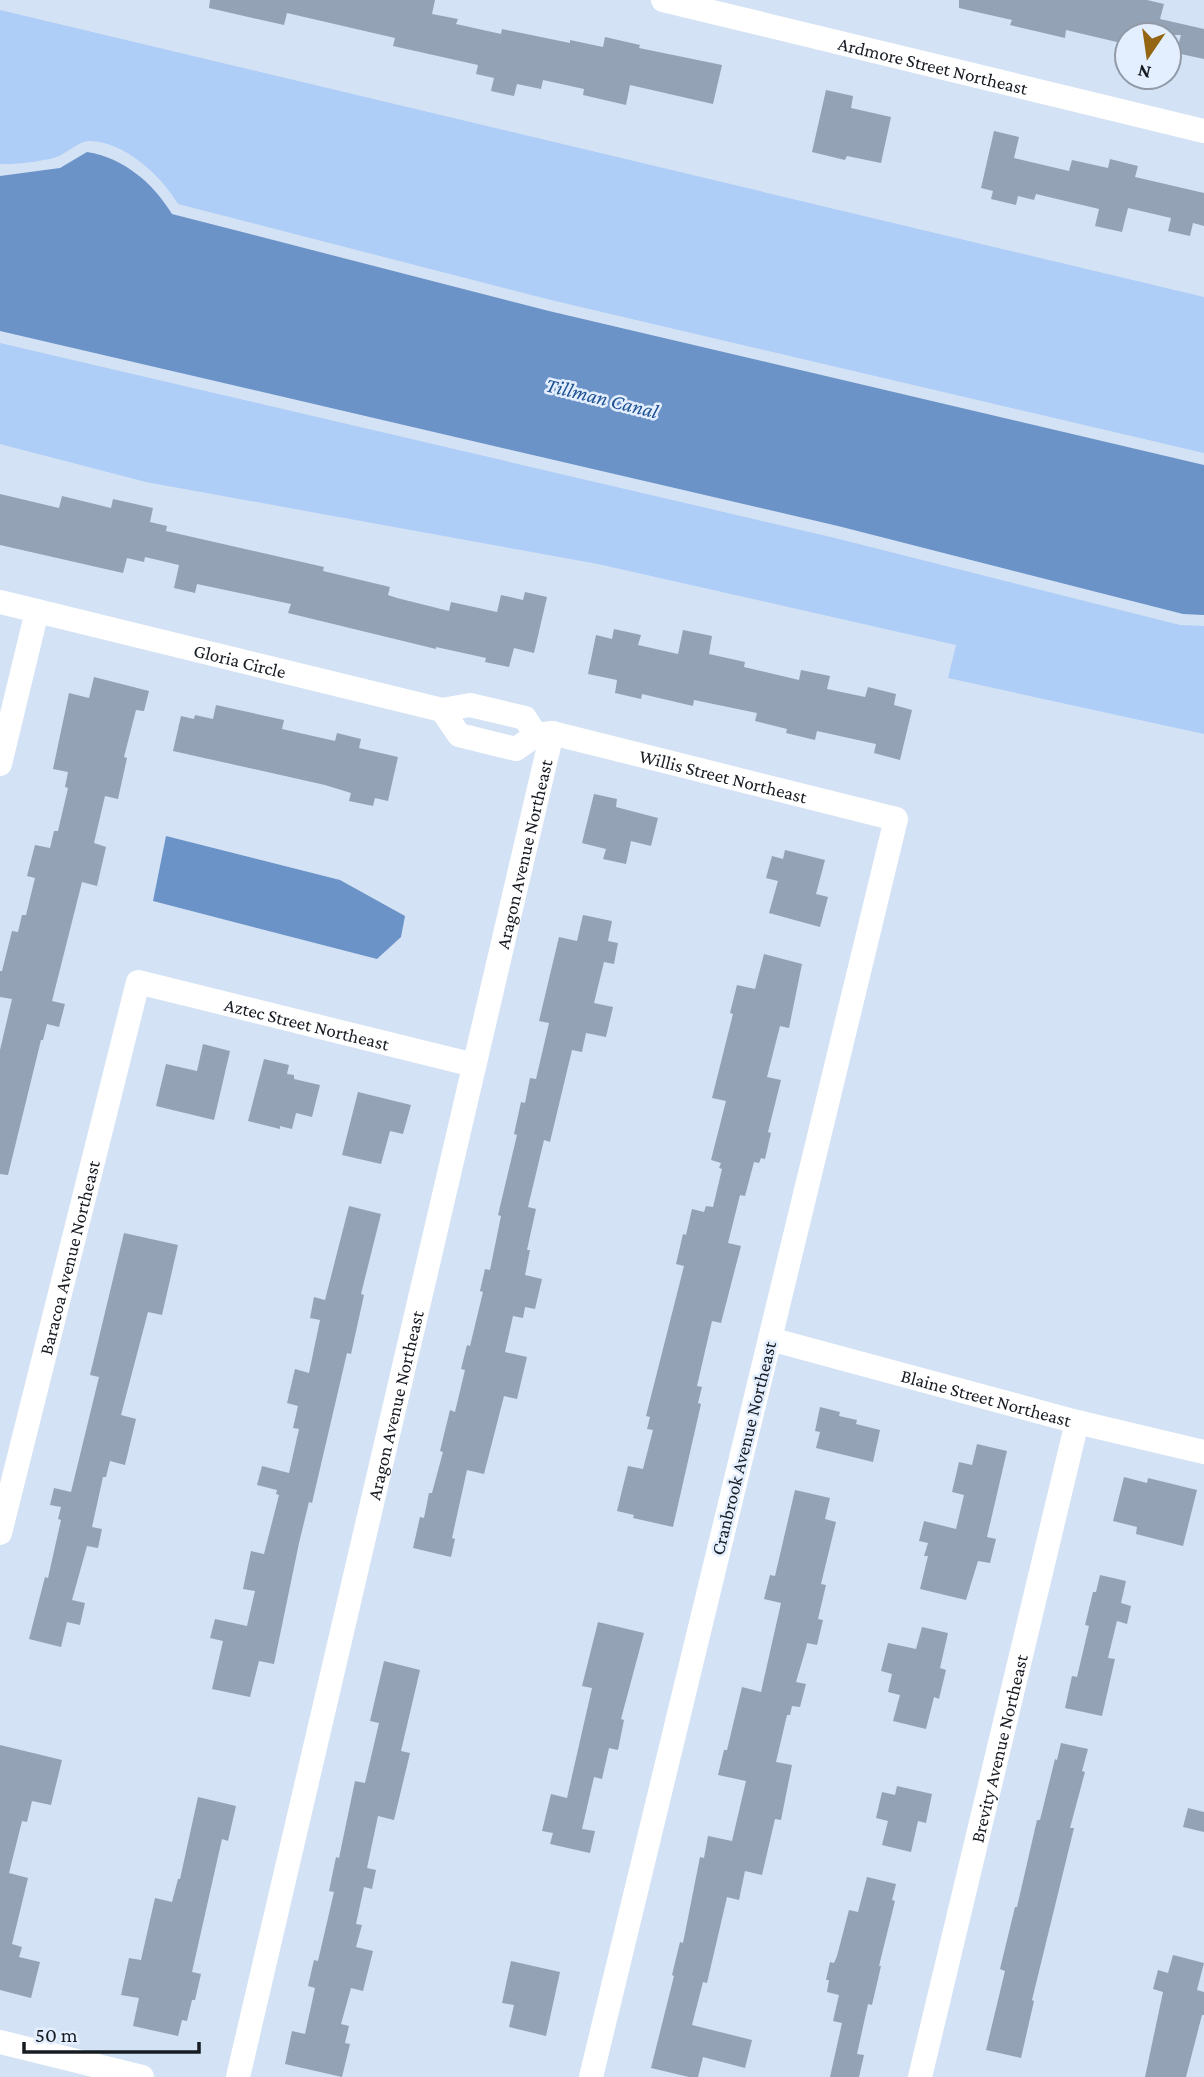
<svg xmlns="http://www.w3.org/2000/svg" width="1204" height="2077" font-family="'Crimson Pro',serif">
<rect width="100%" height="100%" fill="#d3e2f5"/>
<g fill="#aecdf7">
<path d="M0,10L1204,297V453L551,300L178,204C162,176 123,140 88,141C78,142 68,152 59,156C47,161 13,165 0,164Z"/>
<path d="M0,343L835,538L1180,625L1204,626V734L948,678L956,645L598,564L146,482L0,444Z"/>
</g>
<g fill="#6c93c7">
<path d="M87,152C124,158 153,183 172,214L549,311L1204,465V615L1183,614L838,526L0,331V176L60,168Z"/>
<path d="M166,836L340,880L405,916L401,937L377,959L153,901Z"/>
</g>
<g fill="#94a2b5">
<path d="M210,0H435L432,14L458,19L456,24L501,34L502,29L570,43V40L603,47L605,37L640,45L639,48L722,65L713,104L630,85L626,105L583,95L584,89L543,80L541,89L517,84L514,96L491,91L494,78L476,74L478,65L393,46L395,38L287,13L284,25L209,8Z"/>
<path d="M959,0H1147L1164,4L1160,19L1204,29V59L1176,53L1181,35H1123L1121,43L1066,30L1065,38L1010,25L1012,20L959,8Z"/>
<path d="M826,90L853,96L851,108L891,117L881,163L847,156L845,160L812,152Z"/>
<path d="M994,131L1019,137L1014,158L1069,171L1072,160L1108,168L1110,159L1138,166L1135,177L1204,193V226L1193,223L1190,236L1168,231L1171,218L1128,208L1122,232L1095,226L1099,209L1036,194L1034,200L1018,196L1016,205L991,199L993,191L981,188Z"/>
<path d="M0,494L59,508L62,496L111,508L113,499L153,508L150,522L167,526L166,531L324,567L323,571L390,587L388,595L397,598L449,611L451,602L497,612L501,595L523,600L525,592L547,597L534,653L514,648L509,667L485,662L486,658L436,647V649L288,613L291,604L197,584L195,593L174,588L179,565L145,557L144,562L127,558L123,573L0,545Z"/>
<path d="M614,629L641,635L638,645L678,654L683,630L712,636L709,654L745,662L744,667L799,680L801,670L830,676L827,689L865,697L868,687L896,694L894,705L912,710L900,760L874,753L876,744L817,731L815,740L786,733L787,729L755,721L757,713L694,700L693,706L642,694L641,699L615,693L617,680L588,674L596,635L612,639Z"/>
<path d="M94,677L149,691L144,711L136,710L124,757L127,758L118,799L105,796L94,843L106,847L97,886L82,882L52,1001L65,1004L59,1027L47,1024L43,1040H41L8,1175L0,1174V1050L12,999L0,997V971H2L12,931L18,932L22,915H26L35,878L27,876L35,845L50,848L54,831H58L68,788L65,787L68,772L53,769L69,693L89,698Z"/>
<path d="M216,705L284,720L282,729L335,741L337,733L361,739L359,748L398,757L388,801L375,798L373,806L349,801L351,793L325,785L173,751L181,716L194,719L195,715L213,719Z"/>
<path d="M594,794L617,799L616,807L658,818L651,846L631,841L626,864L603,859L606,849L582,843Z"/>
<path d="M785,850L825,860L816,894L828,897L820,927L769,913L778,881L766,878L772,856L783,859Z"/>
<path d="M583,915L612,921L608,941L618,943L614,964L604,962L594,1003L613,1007L606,1037L586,1033L582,1052L572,1050L550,1142L544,1140L528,1207L536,1209L527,1250H530L525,1275L542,1279L535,1309L525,1307L523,1318L513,1316L505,1352L527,1357L517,1399L504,1396L484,1474L467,1470L452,1538L455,1539L451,1557L413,1548L420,1517L424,1518L429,1493H432L443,1452L440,1451L450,1410L455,1412L465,1370L461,1369L467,1345L470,1346L483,1292L480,1291L485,1269L490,1270L501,1216L498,1215L517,1135L514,1134L521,1102L525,1103L530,1078L536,1079L549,1023L539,1021L559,937L577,941Z"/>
<path d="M764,954L802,964L789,1028L780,1026L767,1077L781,1080L768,1132L771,1133L765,1159L761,1158L759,1163L754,1162L745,1196L740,1195L728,1243L741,1246L721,1323L712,1321L697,1386L702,1387L698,1403L701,1404L673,1527L633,1518L634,1515L617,1511L628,1466L643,1469L653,1430L647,1429L650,1417L646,1416L684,1266L676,1264L683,1234L686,1235L692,1209L704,1212L706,1206L713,1207L722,1169L719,1168L721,1163L711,1160L726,1101L712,1098L733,1014L730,1013L737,985L755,989Z"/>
<path d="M203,1044L230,1051L214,1120L156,1106L166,1064L197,1071Z"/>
<path d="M264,1059L289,1065L287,1074L294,1075V1079L320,1085L312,1117L296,1113L292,1129L280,1126V1129L248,1121Z"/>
<path d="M358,1092L411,1105L403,1134L390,1131L381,1164L342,1155Z"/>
<path d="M349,1206L381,1214L361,1294L364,1295L351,1354L347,1353L312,1503L309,1502L299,1543L274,1664L259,1661L250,1697L212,1689L223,1641L210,1638L215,1619L247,1626L255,1591L243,1589L251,1551L264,1554L279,1495L276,1494L277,1490L257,1485L262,1466L289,1473L299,1429L293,1428L298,1406L287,1403L295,1369L309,1373L320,1320L310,1318L314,1297L325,1300Z"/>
<path d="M124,1233L178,1245L162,1315L148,1312L121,1415L136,1419L125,1465L110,1461L106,1477H103L92,1527L102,1529L98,1548L87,1546L72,1600L85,1603L80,1625L67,1622L61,1647L29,1639L45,1577L48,1578L61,1520L58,1519L61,1507L50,1505L54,1488L71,1492L99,1377L90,1375Z"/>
<path d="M820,1407L840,1412L839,1416L857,1420L856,1424L880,1430L873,1462L816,1448L820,1432L815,1431Z"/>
<path d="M977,1444L1007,1451L987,1537L996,1539L990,1563L978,1561L966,1600L920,1589L928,1556H924L928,1543L919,1541L924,1521L956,1529L964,1495L952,1492L959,1462L972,1465Z"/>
<path d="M1124,1477L1147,1483L1148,1478L1197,1490L1183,1546L1136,1534L1137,1527L1113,1521Z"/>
<path d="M795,1490L830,1498L825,1519L836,1522L821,1584L826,1585L818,1619L823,1620L817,1645L807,1643L806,1648L796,1682L806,1684L800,1707L792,1706L790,1715H787L776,1762L792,1765L781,1820L775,1819L762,1875L745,1871L739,1900L727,1897L707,1983L703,1982L692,2025L752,2040L745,2068L703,2057L698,2077H689L651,2068L674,1976L672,1975L680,1942L683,1943L700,1857L704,1858L708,1836L732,1841L746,1781L718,1775L724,1750H727L742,1687L761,1692L781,1603L764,1599L770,1575L775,1576Z"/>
<path d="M1100,1575L1126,1581L1121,1603L1131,1606L1127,1624L1117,1621L1108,1658L1115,1659L1102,1716L1065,1708L1072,1676L1077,1677L1089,1626L1085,1625L1093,1592H1096Z"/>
<path d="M598,1622L644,1633L621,1719L624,1720L618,1750L609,1748L602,1779L594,1777L582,1829L595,1831L590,1853L550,1844L553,1833L542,1831L551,1794L567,1798L592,1688L582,1686Z"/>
<path d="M922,1627L948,1633L940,1668L946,1670L939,1699L934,1697L926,1729L893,1721L900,1695L888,1692L892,1674L881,1671L888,1643L916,1649Z"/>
<path d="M384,1661L420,1670L401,1751L410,1753L394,1820L378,1816L367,1868L376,1870L372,1889L364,1887L356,1924L362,1925L356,1947L373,1951L363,1991L351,1988L341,2024L349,2026L345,2043L350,2044L342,2077L285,2064L292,2031L305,2034L315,1988L308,1986L314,1960L318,1961L334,1892L329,1891L336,1857L339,1858L355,1781L365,1783L379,1723L370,1721Z"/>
<path d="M1061,1743L1088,1749L1082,1771L1085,1772L1070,1828H1074L1032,2000L1034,2001L1021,2058L986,2050L1005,1971L1000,1969L1015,1907H1017L1037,1820H1040L1055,1759L1057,1760Z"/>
<path d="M0,1745L62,1760L51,1805L32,1801L27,1822L22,1821L9,1873L28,1878L12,1944L22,1947L19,1957L40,1962L31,1998L0,1990Z"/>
<path d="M897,1786L932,1794L926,1823L918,1821L911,1852L882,1845L888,1821L876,1818L882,1792L895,1795Z"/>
<path d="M198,1797L236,1806L228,1841L222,1839L192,1972L201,1974L195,2000H192L187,2021L182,2020L178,2036L133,2026L139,1998L121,1995L129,1958L141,1960L155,1898L172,1902L178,1879H180Z"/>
<path d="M1188,1808L1204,1812V1832L1183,1827Z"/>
<path d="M867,1877L896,1884L892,1900L895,1901L879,1966H881L872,2005L868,2004L857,2054L864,2055L859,2077H830L842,2023L833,2021L839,1995L827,1992L829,1980H826L830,1962L834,1963L837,1956L849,1910L858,1912Z"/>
<path d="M1173,1955L1204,1963L1197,1990L1204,1992V2015H1202L1186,2077H1145L1163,1992L1153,1989L1158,1970L1168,1973Z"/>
<path d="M511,1961L560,1972L546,2036L509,2027L514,2005L502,2003Z"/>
</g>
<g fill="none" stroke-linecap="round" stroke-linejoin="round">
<g stroke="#fff" stroke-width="24">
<path id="s1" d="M663,0L1204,131"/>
<path id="s2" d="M0,602L442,710L470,705L525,718L536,735"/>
<path id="s3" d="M442,710L459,735L516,749L536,735L552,733L896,819L591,2077"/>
<path d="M0,764L37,611"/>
<path id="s4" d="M770,1339L1077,1422L1204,1452"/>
<path id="s5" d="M0,1533L138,982L474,1065"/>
<path d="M0,2042L142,2077"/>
<path id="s6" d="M238,2077L552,733"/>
<path id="s7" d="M920,2077L1077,1422"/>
</g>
</g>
<g text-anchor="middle" stroke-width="5" stroke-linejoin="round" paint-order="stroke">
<g font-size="19" fill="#171c23" stroke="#e3eefe">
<text dy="7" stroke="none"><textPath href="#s1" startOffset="278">Ardmore Street Northeast</textPath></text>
<text dy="7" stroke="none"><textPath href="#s2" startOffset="247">Gloria Circle</textPath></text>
<text dy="7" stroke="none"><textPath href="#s3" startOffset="306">Willis Street Northeast</textPath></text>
<text dy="7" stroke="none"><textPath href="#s6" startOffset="1256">Aragon Avenue Northeast</textPath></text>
<text dy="7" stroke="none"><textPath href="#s5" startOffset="742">Aztec Street Northeast</textPath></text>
<text dy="7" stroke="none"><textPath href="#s5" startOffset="284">Baracoa Avenue Northeast</textPath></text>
<text dy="7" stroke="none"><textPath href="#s4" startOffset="224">Blaine Street Northeast</textPath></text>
<text dy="7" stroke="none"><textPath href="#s6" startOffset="690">Aragon Avenue Northeast</textPath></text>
<text transform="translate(743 1448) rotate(-76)" y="7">Cranbrook Avenue Northeast</text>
<text dy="7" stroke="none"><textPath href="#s7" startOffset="338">Brevity Avenue Northeast</textPath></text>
</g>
<g font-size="21" font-style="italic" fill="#1d5192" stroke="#e3eefe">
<text transform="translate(602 398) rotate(14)" y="7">Tillman Canal</text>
</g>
</g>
<g transform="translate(1148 56) rotate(193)"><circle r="33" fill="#e3eefe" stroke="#919aa6" stroke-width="2"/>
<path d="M0-5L12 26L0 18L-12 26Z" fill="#946513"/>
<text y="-10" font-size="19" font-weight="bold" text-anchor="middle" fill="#171c23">N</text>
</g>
<path d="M24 2042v10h175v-10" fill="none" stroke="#171c23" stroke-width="3.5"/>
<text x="35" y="2042" font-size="21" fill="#171c23" stroke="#e3eefe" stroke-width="5" paint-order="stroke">50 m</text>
</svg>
